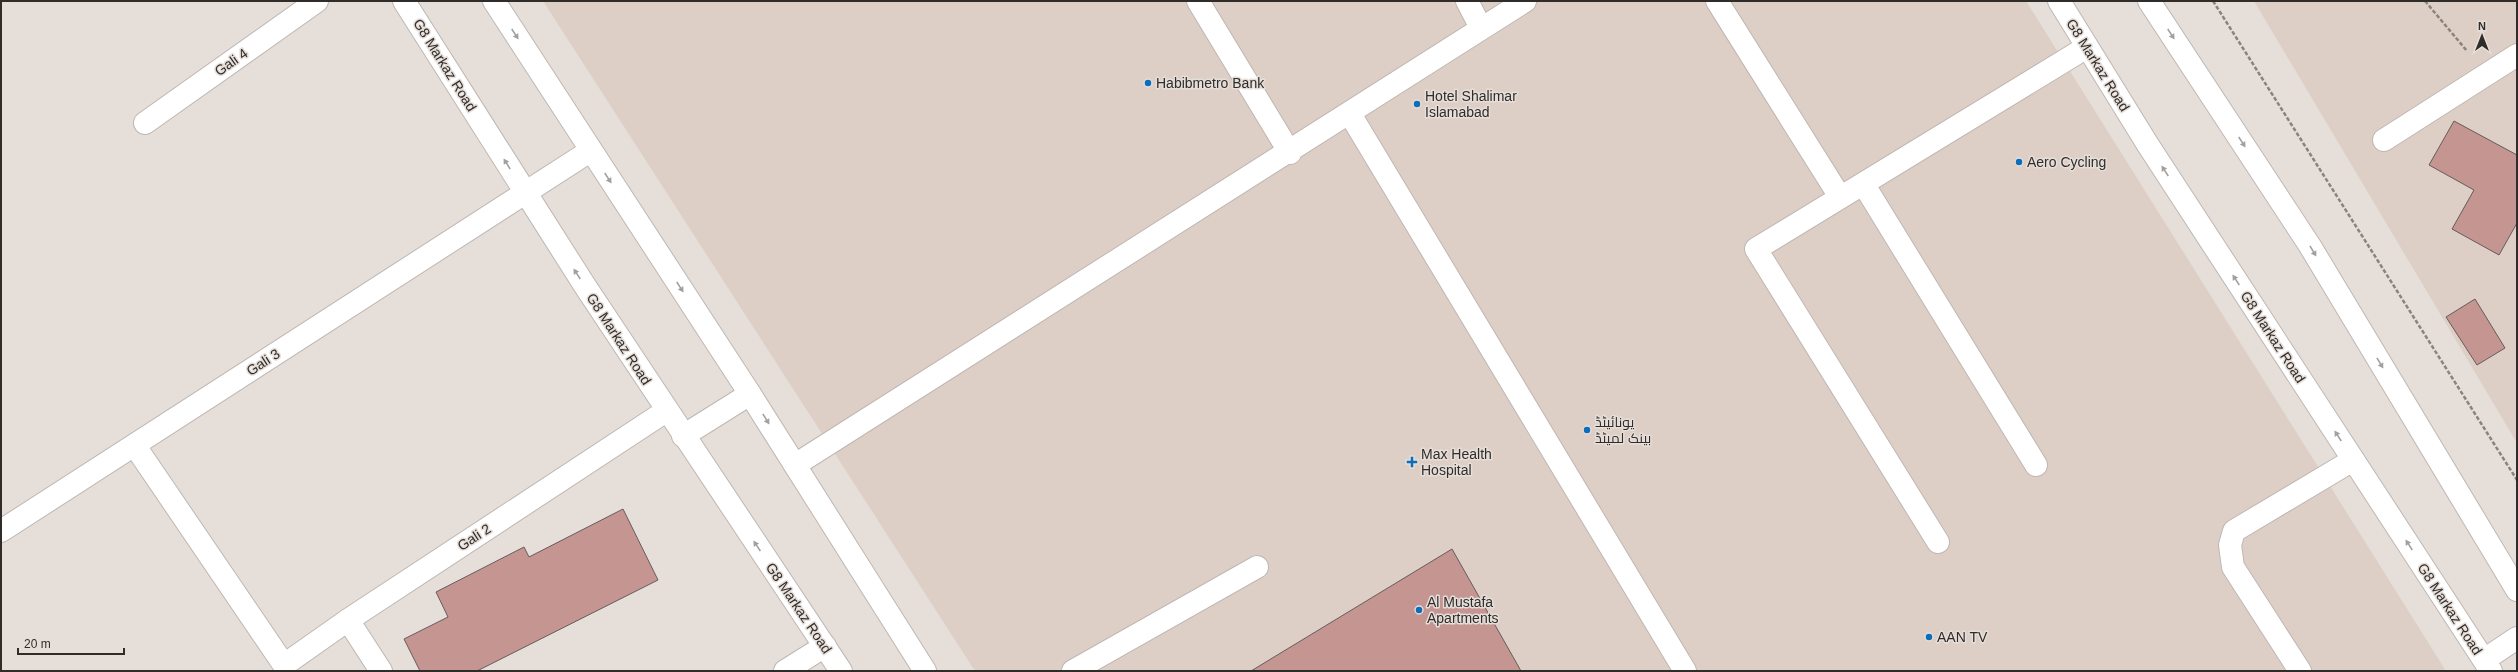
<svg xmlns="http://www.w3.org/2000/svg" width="2518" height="672" font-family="Arial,Cairo,sans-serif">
<rect width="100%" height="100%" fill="#e6ded9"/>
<g fill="#decfc6">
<path d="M543,1H2026L2446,671H975Z"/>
<path d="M2254,1H2517V443Z"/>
</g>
<g fill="#c59592" stroke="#655c5c">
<path d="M2454,121L2517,155V223L2499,255L2452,229L2474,190L2429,165Z"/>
<path d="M2475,299L2505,348L2477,365L2446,317Z"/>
<path d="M623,509L658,580L477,671H420L404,639L448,617L436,592L524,547L529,557Z"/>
<path d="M1452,549L1521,671H1251Z"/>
</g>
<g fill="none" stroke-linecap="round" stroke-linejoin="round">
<g stroke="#bfb7b3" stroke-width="24">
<g id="minor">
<path d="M404,1L585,286L841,671"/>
<path d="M494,1L750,394L925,671"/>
<path d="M1198,1L1290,153"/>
<path d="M1467,1L1481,28"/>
<path d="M1717,1L1840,197"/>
<path d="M2059,1L2148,145L2491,671"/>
<path d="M2149,1L2310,246L2517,590"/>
<path d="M1350,114L1685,671"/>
<path d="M145,123L317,1"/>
<path d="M2384,140L2517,55"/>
<path d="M1864,185L2036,465"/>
<path d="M683,436L750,394"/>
<path d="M135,446L284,665L348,620L666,411"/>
<path d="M795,465L1525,1"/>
<path d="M1,531L590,151"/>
<path d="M1938,542L1756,249L2087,47"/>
<path d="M348,620L381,671"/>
<path d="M2484,660L2517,638"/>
<path d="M785,671L825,646"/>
<path d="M1073,671L1257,567"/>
<path d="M2300,671L2233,567L2230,545L2234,531L2353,460"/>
</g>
</g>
<g stroke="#898480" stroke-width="2.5" stroke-dasharray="4 2" stroke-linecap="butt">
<path d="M2213,1L2517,480"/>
<path d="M2425,1L2467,51"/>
</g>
<use href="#minor" stroke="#fff" stroke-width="22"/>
</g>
<defs><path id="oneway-solid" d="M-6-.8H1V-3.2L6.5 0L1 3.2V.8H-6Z"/></defs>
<g fill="#a1a09f">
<use href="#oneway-solid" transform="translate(515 34) rotate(57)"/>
<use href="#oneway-solid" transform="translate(2171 34) rotate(57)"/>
<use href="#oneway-solid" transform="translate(2242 142) rotate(57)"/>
<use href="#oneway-solid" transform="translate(507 164) rotate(-122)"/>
<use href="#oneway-solid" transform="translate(2165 171) rotate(-123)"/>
<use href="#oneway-solid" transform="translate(608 178) rotate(57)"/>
<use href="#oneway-solid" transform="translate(2313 251) rotate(59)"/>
<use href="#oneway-solid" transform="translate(577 274) rotate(-123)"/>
<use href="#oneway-solid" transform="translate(2236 280) rotate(-123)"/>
<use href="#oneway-solid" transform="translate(680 287) rotate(57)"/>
<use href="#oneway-solid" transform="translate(2380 363) rotate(59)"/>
<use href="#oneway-solid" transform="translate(766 419) rotate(58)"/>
<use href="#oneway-solid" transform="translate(2338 436) rotate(-123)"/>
<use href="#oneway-solid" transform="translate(2409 545) rotate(-123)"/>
<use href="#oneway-solid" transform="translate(757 546) rotate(-124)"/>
</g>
<g fill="#0c6eba" stroke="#e6ded9" stroke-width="1.5">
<circle cx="1148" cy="83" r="4"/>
<circle cx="1417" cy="104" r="4"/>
<circle cx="2019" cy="162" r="4"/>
<circle cx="1587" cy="430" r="4"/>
<path d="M1410 456h4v4h4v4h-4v4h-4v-4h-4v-4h4z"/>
<circle cx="1419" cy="610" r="4"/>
<circle cx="1929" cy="637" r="4"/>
</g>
<g text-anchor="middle" stroke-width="3" stroke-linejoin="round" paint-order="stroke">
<g font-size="14" fill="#2f2c2a" stroke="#e6ded9">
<text transform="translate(231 62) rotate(-35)" y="5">Gali 4</text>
<text transform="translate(445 65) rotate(58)" y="5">G8 Markaz Road</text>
<text transform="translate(2098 65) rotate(58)" y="5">G8 Markaz Road</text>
<text transform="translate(2273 337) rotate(57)" y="5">G8 Markaz Road</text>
<text transform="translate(619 339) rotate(57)" y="5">G8 Markaz Road</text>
<text transform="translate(263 362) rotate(-33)" y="5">Gali 3</text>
<text transform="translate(474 537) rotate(-33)" y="5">Gali 2</text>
<text transform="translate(799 608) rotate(56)" y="5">G8 Markaz Road</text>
<text transform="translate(2450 609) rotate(57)" y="5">G8 Markaz Road</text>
</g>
<g font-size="14" fill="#2f2c2a" stroke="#e6ded9" text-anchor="start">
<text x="1156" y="88">Habibmetro Bank</text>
<text x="1425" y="101">Hotel Shalimar<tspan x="1425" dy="16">Islamabad</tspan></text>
<text x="2027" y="167">Aero Cycling</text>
<text x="1595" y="427">یونائیٹڈ<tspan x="1595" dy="16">بینک لمیٹڈ</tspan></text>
<text x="1421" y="459">Max Health<tspan x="1421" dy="16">Hospital</tspan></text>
<text x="1427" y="607">Al Mustafa<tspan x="1427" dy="16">Apartments</tspan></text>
<text x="1937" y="642">AAN TV</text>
</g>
</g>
<rect width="2518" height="672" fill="none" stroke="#2f2c2a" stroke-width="4"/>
<g transform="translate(2482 36)" stroke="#e6ded9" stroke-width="3" paint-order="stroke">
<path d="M0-3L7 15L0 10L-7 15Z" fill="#2f2c2a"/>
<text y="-6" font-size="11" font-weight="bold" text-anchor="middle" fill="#2f2c2a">N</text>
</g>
<path d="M18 648v6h106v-6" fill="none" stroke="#2f2c2a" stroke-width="2"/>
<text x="24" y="648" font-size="12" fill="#2f2c2a" stroke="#e6ded9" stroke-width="3" paint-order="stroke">20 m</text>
</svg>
